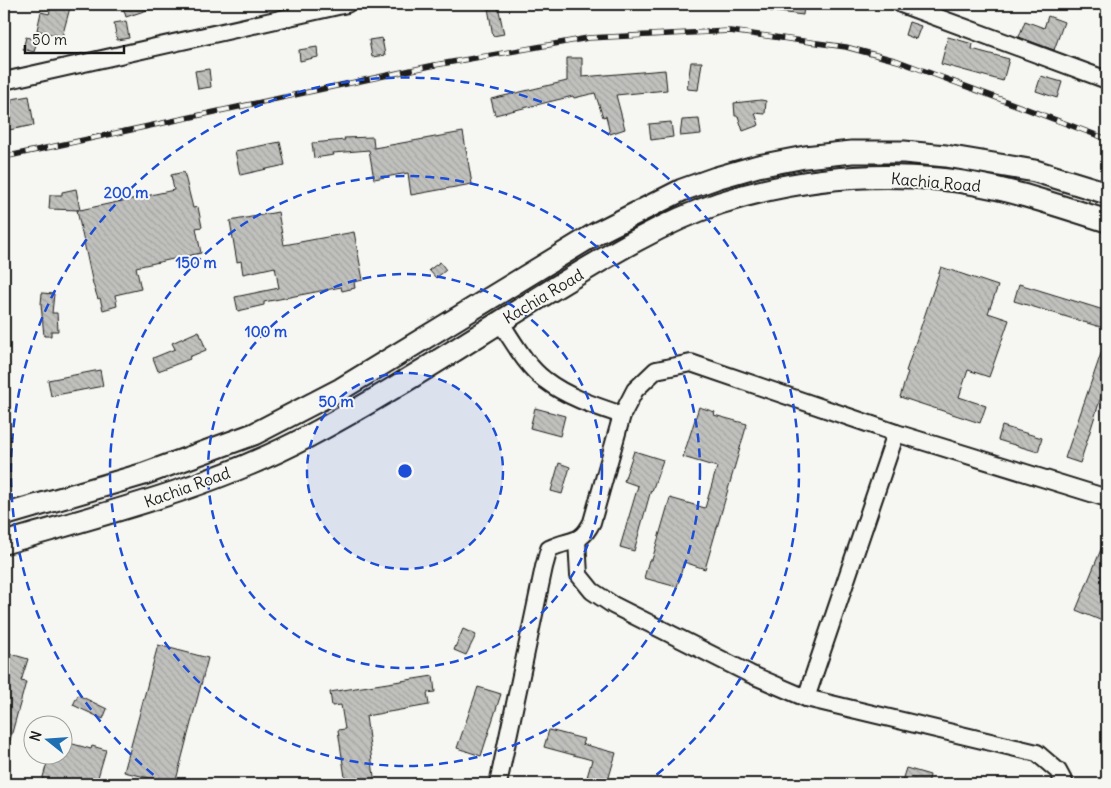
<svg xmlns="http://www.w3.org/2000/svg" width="1111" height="788" font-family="Delius,sans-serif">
<defs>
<pattern id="building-back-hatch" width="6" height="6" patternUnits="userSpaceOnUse" patternTransform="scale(1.25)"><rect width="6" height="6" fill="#c0c0bd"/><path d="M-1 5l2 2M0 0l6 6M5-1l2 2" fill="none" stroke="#a4a4a2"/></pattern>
</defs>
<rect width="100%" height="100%" fill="#f6f6f2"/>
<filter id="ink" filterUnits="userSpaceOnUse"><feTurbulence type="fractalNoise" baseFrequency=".02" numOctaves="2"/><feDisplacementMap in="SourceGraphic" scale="10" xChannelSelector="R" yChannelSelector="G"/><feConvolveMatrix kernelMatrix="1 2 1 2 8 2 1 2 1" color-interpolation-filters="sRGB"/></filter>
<g filter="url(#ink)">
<g fill="url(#building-back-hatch)" stroke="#1c1c1c">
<path d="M52,4H71L62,37L37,30L41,12L49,14Z"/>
<path d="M122,4H159V6L126,17Z"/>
<path d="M770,4H804L803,15L770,11Z"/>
<path d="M498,6L504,34L493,36L488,8Z"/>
<path d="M1048,16L1064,22L1054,50L1019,37L1025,21L1044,28Z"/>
<path d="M126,21L129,38L117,40L114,23Z"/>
<path d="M909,22L921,26L916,39L905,35Z"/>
<path d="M26,37L37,40L34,52L23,49Z"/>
<path d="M948,37L973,44L972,49L1009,59L1003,81L941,64Z"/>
<path d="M382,38L385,55L372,57L369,40Z"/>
<path d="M317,47L318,57L300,61L299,50Z"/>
<path d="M567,58H582V77L665,70L667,90L616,95L625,129L610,134L606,116L603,117L595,93L574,98L573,96L495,115L491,99L567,81Z"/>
<path d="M691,62H702L698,90L687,89Z"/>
<path d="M209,69L211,87L198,89L195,71Z"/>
<path d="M1041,76L1062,82L1057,98L1036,91Z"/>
<path d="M29,96L34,125L4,131V116H8L12,99Z"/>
<path d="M761,100L766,101L765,114L755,113L759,125L743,131L738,116H735L734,103Z"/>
<path d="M699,119L701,134L680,136L682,120Z"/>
<path d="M671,122L673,137L651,140L649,124Z"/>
<path d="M463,132L472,184L411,195L408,173L374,179L369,150L333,153L334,155L314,158L312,143L345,140L344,138L373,137L374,148Z"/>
<path d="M280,142L285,165L240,175L235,151Z"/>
<path d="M184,172L193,208L198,207L202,227L196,228L201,253L136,267L141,289L115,295L117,306L103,310L100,298L98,299L93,284L77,210H79L49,209L50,195H62V192L76,189L80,210L174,190L171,175Z"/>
<path d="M278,212L284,245L354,232L363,280L354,282L355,288L342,291L341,287L264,302V305L238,311L235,297L279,288L275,267L243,274L241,261L237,262L230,221Z"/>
<path d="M440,262L446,270L436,278L429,270Z"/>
<path d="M941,267L998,286L988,313L1009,320L989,377L968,370L959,397L986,406L980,423L900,397L908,372L906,371Z"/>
<path d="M1019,284L1107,311V329L1014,301Z"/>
<path d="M42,293L54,294L52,313H57L58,331H51V336H44L41,304Z"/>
<path d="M199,331L206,350L189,357L190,359L158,371L153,358L175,349L172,343Z"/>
<path d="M1105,342L1107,343V378L1080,463L1065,458Z"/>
<path d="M100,370L103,386L51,396L48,380Z"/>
<path d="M699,407L715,412L714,415L747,424L705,569L684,562L677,587L644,578L649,560H652L670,498L705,508L717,467L683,457Z"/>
<path d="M535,408L565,416L560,436L530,428Z"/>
<path d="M1002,426L1042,438L1038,452L998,440Z"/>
<path d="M634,451L663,460L652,491L651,490L634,551L620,547L638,486L624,481Z"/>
<path d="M559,463L570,467L562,494L551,491Z"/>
<path d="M1107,535V623L1076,610Z"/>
<path d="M463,629L476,635L466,655L454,650Z"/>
<path d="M158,645L208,658L175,784L124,772Z"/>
<path d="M4,652L28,659L21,681L26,682L7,751H4Z"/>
<path d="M433,676L435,692L427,693L429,705L366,716L375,784H346L338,730L345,729L341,705L332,706L330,692Z"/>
<path d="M478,687L501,694L481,756L457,748Z"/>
<path d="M78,695L107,709L103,719L73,705Z"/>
<path d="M549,730L584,739L582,744L616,753L607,784H585L592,760L544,747Z"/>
<path d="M62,741L91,749L92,746L106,750L96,784H41L49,756H62Z"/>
<path d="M906,768L930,775L928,784H901Z"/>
</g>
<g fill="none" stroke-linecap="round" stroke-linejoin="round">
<g stroke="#1c1c1c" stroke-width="20">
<g id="minor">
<path d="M901,4L1107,80"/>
<path d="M4,81L347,4"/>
<path d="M500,322C513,341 526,366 545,380C567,397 595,406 622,415"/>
<path d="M577,540L579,575L592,591L613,605L750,674L806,698L1037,753L1058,771L1065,784"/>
<path d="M806,698L896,433"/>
<path d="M498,784L544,567L549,549C571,538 580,546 592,522L622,415L635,390L656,370L691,363L896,433L1107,498"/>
</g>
</g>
<g stroke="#1c1c1c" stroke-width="25">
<g id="major">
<path d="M4,515L144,474L254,434L341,389L597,233L682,190L716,178L758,166L805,157L852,152H904L946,156L1035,171L1107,193"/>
<path d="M4,543C107,513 213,487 309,436C392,392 470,340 550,291C604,258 660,223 720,203C791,180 865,172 939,179C997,184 1052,204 1107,221"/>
</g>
</g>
<use href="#minor" stroke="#f6f6f2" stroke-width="16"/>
<use href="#major" stroke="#f6f6f2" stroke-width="21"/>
<g stroke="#1c1c1c" stroke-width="5.5">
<path id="rail" d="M4,157L435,65L588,38L730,31L846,47L898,61L1107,139"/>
</g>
<use href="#rail" stroke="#f6f6f2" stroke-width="4" stroke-dasharray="11" stroke-linecap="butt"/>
</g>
</g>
<circle cx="405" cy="471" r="98" fill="#1d4ed8" fill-opacity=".12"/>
<g fill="none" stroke="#1d4ed8" stroke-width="2.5" stroke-dasharray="9 6">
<circle cx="405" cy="471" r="98"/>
<circle cx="405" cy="471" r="197"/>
<circle cx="405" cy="471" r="295"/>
<path d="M165 784A394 394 0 1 1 645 784"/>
</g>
<g text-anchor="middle" stroke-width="4" stroke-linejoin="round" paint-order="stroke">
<g font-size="16" fill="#1c1c1c" stroke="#f6f6f2">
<text transform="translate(936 182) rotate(5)" y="6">Kachia Road</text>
<text transform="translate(543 296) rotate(-31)" y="6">Kachia Road</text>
<text transform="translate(187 487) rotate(-20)" y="6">Kachia Road</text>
</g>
</g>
<circle cx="405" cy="471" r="8" fill="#1d4ed8" stroke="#f6f6f2" stroke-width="2.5"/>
<g font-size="15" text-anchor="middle" font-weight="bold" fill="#1d4ed8" stroke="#f6f6f2" stroke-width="4" stroke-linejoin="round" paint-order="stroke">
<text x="126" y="198">200 m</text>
<text x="196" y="268">150 m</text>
<text x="266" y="337">100 m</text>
<text x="336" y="407">50 m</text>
</g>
<rect width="1111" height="788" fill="none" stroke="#f6f6f2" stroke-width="20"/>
<rect x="10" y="10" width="1091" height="768" fill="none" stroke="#1c1c1c" stroke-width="2" filter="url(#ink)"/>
<g transform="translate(48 740) rotate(287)"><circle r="24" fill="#f6f6f2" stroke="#9f9f9c"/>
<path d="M0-4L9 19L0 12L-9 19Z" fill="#1f6fb2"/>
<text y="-8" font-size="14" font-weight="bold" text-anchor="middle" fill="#1c1c1c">N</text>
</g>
<path d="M25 45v8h99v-8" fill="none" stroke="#1c1c1c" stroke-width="2.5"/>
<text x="32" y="45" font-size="15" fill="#1c1c1c" stroke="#f6f6f2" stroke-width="4" paint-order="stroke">50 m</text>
</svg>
